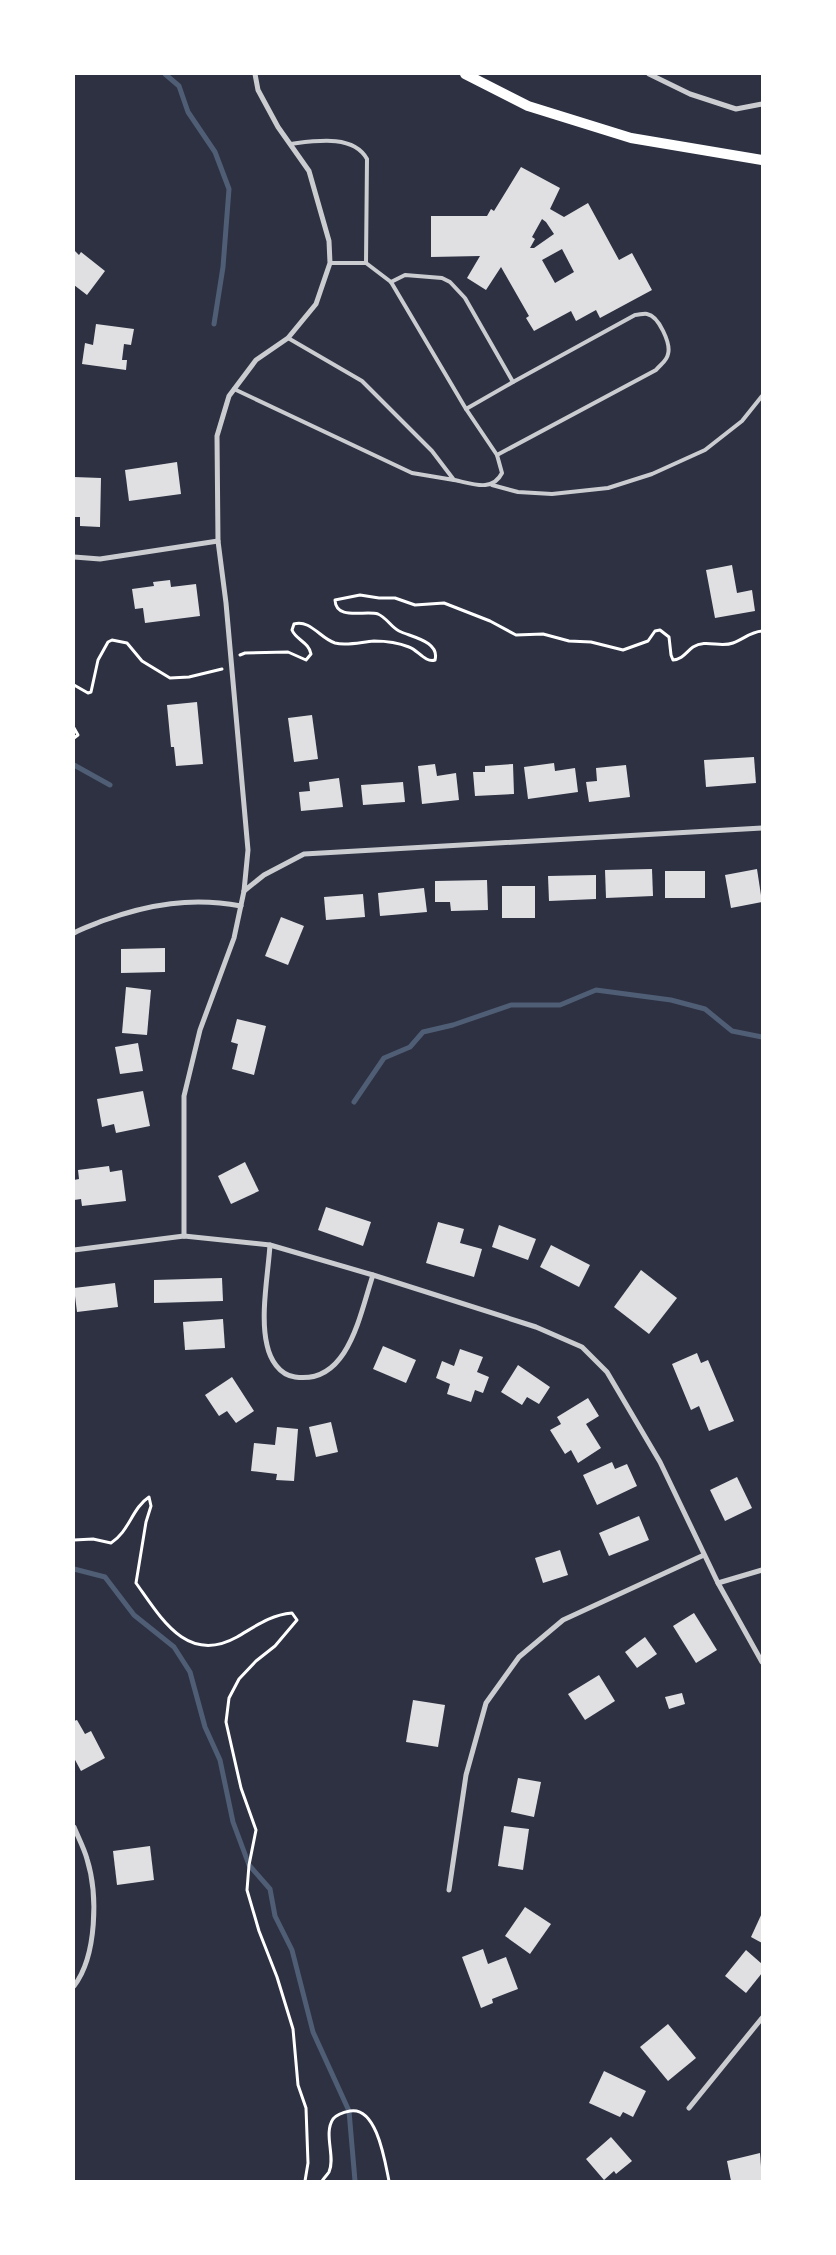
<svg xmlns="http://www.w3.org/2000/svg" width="836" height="2255" font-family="'Work Sans',sans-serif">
<rect width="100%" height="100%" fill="#2d3142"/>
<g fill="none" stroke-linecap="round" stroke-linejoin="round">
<g stroke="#4f5d75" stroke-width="5">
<path d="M165,74L179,86L188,112L215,152L229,189L223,267L214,324"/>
<path d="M74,765L110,785"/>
<path d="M354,1102L384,1058L410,1047L423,1032L453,1025L511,1005H560L596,990L671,1000L705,1009L732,1031L762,1037"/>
<path d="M74,1569L105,1577L134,1615L174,1647L190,1672L205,1727L220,1760L233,1822L249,1865L270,1889L275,1916L292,1950L313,2032L349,2111L355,2181"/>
</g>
</g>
<g fill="#e0e0e3" fill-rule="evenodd">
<path d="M521,167L560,188L550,209L564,217L588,203L619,260L632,253L652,290L600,318L596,310L576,321L571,311L534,331L526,318L529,316L501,267L486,290L467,278L480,256L431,257V216H487L491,209L494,211ZM542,219L546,222L554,234L534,248H530L535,239L532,237ZM562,249L574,272L555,283L542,260Z"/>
<path d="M74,250L79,255L81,252L105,271L87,295L74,285Z"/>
<path d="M96,324L134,329L131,345L124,344L122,360H127L126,370L82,364L85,343L93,345Z"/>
<path d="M177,462L181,494L129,501L125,470Z"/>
<path d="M74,477L101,478L100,527L80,526V517H74Z"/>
<path d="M732,565L737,593L752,590L755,611L715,618L706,570Z"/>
<path d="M170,580L171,587L196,584L200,616L145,623L143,608L135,609L132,589L154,586L153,582Z"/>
<path d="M197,702L203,764L176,766L174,747H171L167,705Z"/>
<path d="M312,715L318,759L294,762L288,718Z"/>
<path d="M754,757L756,783L706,787L704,760Z"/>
<path d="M554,763L555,771L575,768L578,792L528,799L524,767Z"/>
<path d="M435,764L437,776L456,773L459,800L422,804L418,766Z"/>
<path d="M513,764L514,794L475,796L473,772H485V766Z"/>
<path d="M626,765L630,797L589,802L586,782L597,781L596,768Z"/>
<path d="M339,778L343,807L301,811L299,792L310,791L309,782Z"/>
<path d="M403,782L405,802L363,805L361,785Z"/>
<path d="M652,869L653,896L606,898L605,870Z"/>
<path d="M757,869L762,902L731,908L725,875Z"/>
<rect x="665" y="871" width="40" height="27"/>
<path d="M596,875V899L549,901L548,876Z"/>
<path d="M487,880L488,910L451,911L450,902H435V881Z"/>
<rect x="502" y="886" width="33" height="32"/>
<path d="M424,888L427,912L380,916L378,893Z"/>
<path d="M363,894L365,917L326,920L324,897Z"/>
<path d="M281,917L304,926L288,965L265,956Z"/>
<path d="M165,948V972L121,973V949Z"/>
<path d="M126,987L151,990L147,1035L122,1033Z"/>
<path d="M237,1019L266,1026L254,1075L232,1069L238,1044L231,1042Z"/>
<path d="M138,1043L143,1071L120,1074L115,1047Z"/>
<path d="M143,1091L150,1126L116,1133L114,1124L102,1127L97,1099Z"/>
<path d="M245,1162L259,1191L231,1204L218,1176Z"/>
<path d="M109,1166L110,1172L122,1170L126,1201L82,1206L81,1199L74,1200V1180L79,1179L78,1170Z"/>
<path d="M326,1207L371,1222L363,1246L318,1230Z"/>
<path d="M438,1222L464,1229L460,1243L482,1249L474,1277L426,1263Z"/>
<path d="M499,1225L536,1239L528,1260L492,1247Z"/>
<path d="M551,1245L590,1265L579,1287L540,1267Z"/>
<path d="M641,1270L677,1298L649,1334L614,1307Z"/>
<path d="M222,1278L223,1301L154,1303V1280Z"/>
<path d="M115,1283L118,1307L77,1312L74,1288Z"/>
<path d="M223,1319L225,1348L185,1350L183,1322Z"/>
<path d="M383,1346L416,1360L406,1383L373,1369Z"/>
<path d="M460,1349L483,1357L477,1372L489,1377L483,1393L475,1390L471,1402L447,1394L450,1384L436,1378L442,1361L454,1366Z"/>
<path d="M697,1353L701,1363L708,1360L734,1421L709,1431L699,1406L691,1410L672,1364Z"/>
<path d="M518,1365L550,1387L539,1404L527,1397L522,1405L501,1392Z"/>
<path d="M232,1377L254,1411L236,1423L227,1411L219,1416L205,1395Z"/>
<path d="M588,1398L599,1416L586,1424L601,1448L578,1463L571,1450L565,1454L550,1430L561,1424L557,1417Z"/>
<path d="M331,1422L338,1452L316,1457L309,1427Z"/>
<path d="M277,1427L298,1429L294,1481L276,1480L277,1474L251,1471L254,1443L275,1445Z"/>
<path d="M612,1462L615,1469L627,1464L637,1486L597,1505L583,1475Z"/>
<path d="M737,1477L752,1508L725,1521L710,1490Z"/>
<path d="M639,1516L649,1540L609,1556L599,1533Z"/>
<path d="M560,1550L568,1575L543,1583L535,1558Z"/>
<path d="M694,1613L717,1650L696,1663L673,1626Z"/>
<path d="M645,1637L657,1654L637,1668L625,1652Z"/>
<path d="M599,1675L615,1701L585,1720L568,1694Z"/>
<path d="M682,1693L685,1704L669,1709L665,1697Z"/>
<path d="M413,1700L445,1705L438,1747L406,1742Z"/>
<path d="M77,1720L85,1734L91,1731L105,1758L81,1771L74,1758V1721Z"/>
<path d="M518,1778L541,1782L534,1817L511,1812Z"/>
<path d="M504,1826L529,1829L523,1870L498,1866Z"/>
<path d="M150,1846L154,1880L117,1885L113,1851Z"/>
<path d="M525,1907L551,1924L530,1954L505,1936Z"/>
<path d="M762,1913V1943L751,1937Z"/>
<path d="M483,1949L488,1964L506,1957L518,1989L492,1999L493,2003L481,2008L462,1957Z"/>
<path d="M746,1950L762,1964V1973L746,1993L725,1976Z"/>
<path d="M668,2024L696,2058L668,2081L640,2047Z"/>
<path d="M604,2071L646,2091L633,2117L623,2112L620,2117L589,2103Z"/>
<path d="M611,2137L632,2161L616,2174L614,2171L604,2180L586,2159Z"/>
<path d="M760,2153L762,2181H731L727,2161Z"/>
</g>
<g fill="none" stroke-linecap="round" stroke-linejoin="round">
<g stroke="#fff" stroke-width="3">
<path d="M240,655L245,653L288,652L306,660L311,654C309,642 296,640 292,630L294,624C310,619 321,639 335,643C347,646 361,642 374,641C385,641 399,643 409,647C418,650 425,663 435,660C440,641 411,637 399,631C391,627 387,618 378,614C365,610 336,621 335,600L360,595L379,598H395L415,605L444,603L490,621L516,635L543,634L569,641L591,642L623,650L648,641L655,631L660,630L669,637L671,655L673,660C683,659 686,652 693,647C706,639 720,648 733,643C744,639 750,632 762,631"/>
<path d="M74,685L88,693L91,692L98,660L108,642L112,640L127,643L142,661L170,678L189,677L222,669"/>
<path d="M74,728L78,735L74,738"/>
<path d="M74,1540L93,1539L111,1543C129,1532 132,1508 149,1497L151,1506L146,1522L136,1583C161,1618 187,1665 237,1637C256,1626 270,1615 292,1613L297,1620L275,1646L256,1661L239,1679L229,1698L226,1722L241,1788L256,1830L249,1865L247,1890L259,1931L277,1977L293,2029L298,2085L306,2108L308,2163L305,2181"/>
<path d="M322,2181C324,2178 327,2175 329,2172C336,2157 323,2134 333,2119C337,2114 345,2112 350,2111C377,2106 385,2162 389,2181"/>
</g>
<g stroke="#caccd0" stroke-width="4">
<path d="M290,144C315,141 353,134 367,159L366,263H330"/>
<path d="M366,263L391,282L466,409L497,455L656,370C660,365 667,361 668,354C671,344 659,316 647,314C644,313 639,315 635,315L513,382"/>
<path d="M391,282L405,275L442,278L450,282L465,298L513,382L466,409"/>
<path d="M234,389L412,473L454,480L432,451L362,381L288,338"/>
<path d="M454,480C471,483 492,493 502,473L497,455"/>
<path d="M492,485L518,492L552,494L608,488L652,474L705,450L742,421L762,396"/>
</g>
<g stroke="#caccd0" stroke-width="5">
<path d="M649,74L690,94L736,109L762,104"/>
<path d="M74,557L100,559L218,541"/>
<path d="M244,891L264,875L304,854L762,828"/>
<path d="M74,933C83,928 93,925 102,921C149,904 192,897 241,906"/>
<path d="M184,1236V1096L200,1030L234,938L244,891L248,850L226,603L218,541L217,436L229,396L256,360L288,338L316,304L330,263L329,241L309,171L278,127L258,90L255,74"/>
<path d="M270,1245C268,1275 260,1316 267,1345C270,1359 279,1375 295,1377C349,1385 360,1313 373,1275"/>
<path d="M74,1250L184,1236L270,1245L373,1275L536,1327L582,1347L607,1372L660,1462L718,1583L762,1662"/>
<path d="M718,1583L762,1570"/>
<path d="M74,1827C78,1837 84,1848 87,1859C98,1894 97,1956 74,1986"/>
<path d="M449,1890L466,1775L486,1703L519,1657L563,1620L704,1555"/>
<path d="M689,2108L762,2018"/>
</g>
<path stroke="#fff" stroke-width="10" d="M465,74L528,106L631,138L762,160"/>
</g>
<rect width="836" height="2255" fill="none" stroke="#ffffff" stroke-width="150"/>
</svg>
